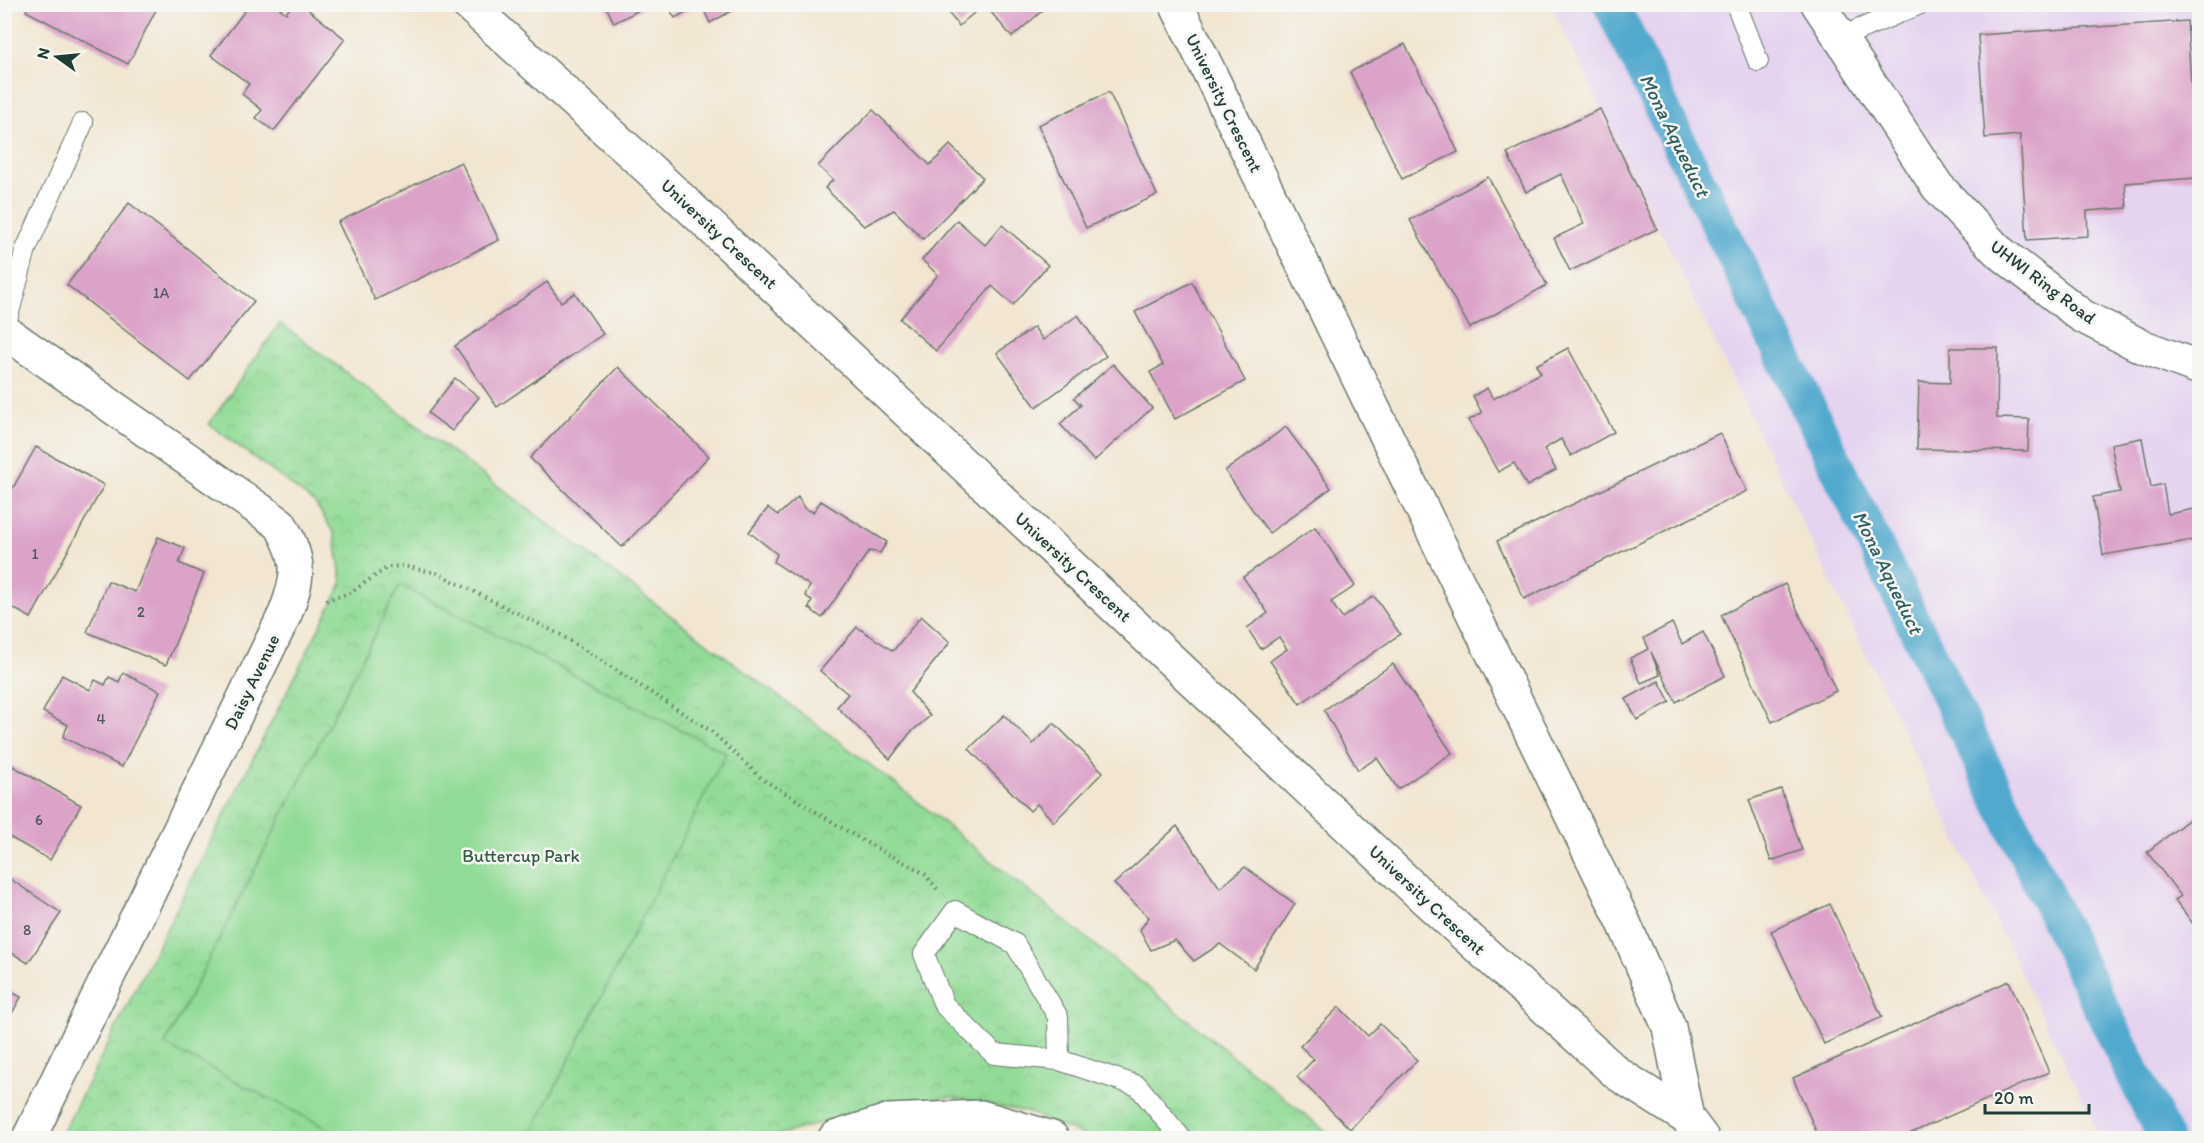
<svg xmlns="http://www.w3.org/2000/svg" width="2204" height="1143" font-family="Itim,sans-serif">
<defs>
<pattern id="park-crowns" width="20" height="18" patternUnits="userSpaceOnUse" patternTransform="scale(1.5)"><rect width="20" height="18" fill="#92db96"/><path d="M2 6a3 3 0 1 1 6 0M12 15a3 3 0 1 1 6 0" fill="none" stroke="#7dbd82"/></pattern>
</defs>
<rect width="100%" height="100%" fill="#f6f6f2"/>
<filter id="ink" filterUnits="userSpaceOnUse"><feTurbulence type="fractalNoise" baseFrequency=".0167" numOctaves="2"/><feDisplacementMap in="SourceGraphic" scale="12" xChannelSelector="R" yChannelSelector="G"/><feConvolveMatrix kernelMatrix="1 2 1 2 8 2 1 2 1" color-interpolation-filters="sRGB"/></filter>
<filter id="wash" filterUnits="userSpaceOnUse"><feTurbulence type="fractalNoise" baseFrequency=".008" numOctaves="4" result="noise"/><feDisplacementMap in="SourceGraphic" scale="24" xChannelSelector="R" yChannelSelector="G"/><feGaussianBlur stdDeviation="1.35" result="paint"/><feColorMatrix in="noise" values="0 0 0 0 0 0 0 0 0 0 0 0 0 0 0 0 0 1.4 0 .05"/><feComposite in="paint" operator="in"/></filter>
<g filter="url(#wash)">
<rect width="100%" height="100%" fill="#f2e6d1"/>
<path fill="#e5d3f0" d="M1551,5H2199V1138H2101Z"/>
<path fill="url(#park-crowns)" stroke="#588c65" stroke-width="1.5" d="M280,323L897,785L1334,1138H1089L1030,1113L951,1097L887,1104L768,1138H60L342,583L334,533L315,503L209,424Z"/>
<path fill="#92db96" stroke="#588c65" stroke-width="1.5" d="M400,585L726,753L529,1138H346L165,1045Z"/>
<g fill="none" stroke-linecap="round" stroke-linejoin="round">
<path stroke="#51a9ce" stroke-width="36" d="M1611,4L2165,1138"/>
</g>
<g id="blocks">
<g fill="#dca3c9">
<path d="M29,4H159L128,64L26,11Z"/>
<path d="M250,4H274L286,13L293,4H301L345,39L274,131L256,118L262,110L242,94L249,84L211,55Z"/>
<path d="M605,4H651L614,23Z"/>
<path d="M667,4H700L675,18Z"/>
<path d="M701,4H744L710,23Z"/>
<path d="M941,4H984L959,26Z"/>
<path d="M984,4H1050L1012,37Z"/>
<path d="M2187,21L2197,178L2125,183L2127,208L2087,211L2088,236L2027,240L2020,135L1985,138L1978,35Z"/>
<path d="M1405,44L1458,152L1402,179L1350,72Z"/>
<path d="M1109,92L1157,195L1086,228L1038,125Z"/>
<path d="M1600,109L1657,229L1570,271L1554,238L1584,224L1561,174L1526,192L1507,153Z"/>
<path d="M873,110L930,165L950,145L983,178L923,239L894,210L864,226L825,188L833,180L818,166Z"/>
<path d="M461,162L499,240L375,300L338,222Z"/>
<path d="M1488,177L1547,285L1470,328L1410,220Z"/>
<path d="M129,203L254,301L190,381L67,285Z"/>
<path d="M957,220L985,245L1002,225L1048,265L1013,305L992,286L936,351L900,319L938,275L922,260Z"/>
<path d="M547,282L561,302L575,293L603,334L497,407L455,346Z"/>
<path d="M1192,282L1245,381L1175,419L1150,372L1163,365L1135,312Z"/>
<path d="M1078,315L1106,356L1036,407L997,353L1034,327L1043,340Z"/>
<path d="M1568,348L1614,432L1571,456L1561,439L1544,449L1556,470L1527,486L1514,463L1498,472L1469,420L1482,413L1473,396L1487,388L1493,399L1541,373L1536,365Z"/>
<path d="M1950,348H1998L1997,418L2029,419L2028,451L1917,449L1919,382L1950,383Z"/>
<path d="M1113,364L1152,408L1094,461L1060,424L1081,405L1074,398Z"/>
<path d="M618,367L709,456L622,547L530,458Z"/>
<path d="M455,378L479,397L452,431L428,413Z"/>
<path d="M1286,427L1331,488L1269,533L1225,471Z"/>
<path d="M1720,433L1747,491L1524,599L1497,541Z"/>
<path d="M2142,438L2151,487L2163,484L2168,514L2200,508V539L2103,555L2093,497L2120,492L2111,444Z"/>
<path d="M36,447L104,485L31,618L4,603V504Z"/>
<path d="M798,497L804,508L813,512L821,501L887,542L880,553L869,551L822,618L809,608L812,601L805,595L810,586L774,562L777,554L749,532L768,508L778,515Z"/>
<path d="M1315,527L1355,586L1331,602L1342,618L1374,596L1400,634L1300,704L1270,661L1287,649L1279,637L1261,649L1247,628L1268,613L1243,577Z"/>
<path d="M158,537L185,548L179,563L204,574L166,665L87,632L108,581L135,592Z"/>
<path d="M1785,584L1836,691L1772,722L1721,615Z"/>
<path d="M921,616L950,642L910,692L930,716L910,733L890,759L837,707L848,694L820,671L857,627L893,651Z"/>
<path d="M1672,623L1682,644L1703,632L1725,676L1676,702L1651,652L1660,675L1641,683L1630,658L1649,649L1644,638Z"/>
<path d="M1393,664L1452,753L1398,789L1377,758L1358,770L1324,710Z"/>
<path d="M123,673L160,691L122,767L63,737L68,725L43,712L62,675L90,690L95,680L105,685L109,677L119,682Z"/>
<path d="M1659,681L1670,702L1637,720L1626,699Z"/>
<path d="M1004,715L1033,744L1054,723L1103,772L1054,822L1037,804L1030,811L969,749Z"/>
<path d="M4,761L81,805L50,860L4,834Z"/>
<path d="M1781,789L1802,850L1771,861L1749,800Z"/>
<path d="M2200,811V933L2175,900L2181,896L2147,852Z"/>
<path d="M1177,826L1220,888L1245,867L1295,904L1254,969L1220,944L1194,961L1175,940L1151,950L1140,930L1149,917L1114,884Z"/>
<path d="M4,875L61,913L28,963L4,948Z"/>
<path d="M1830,904L1882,1017L1824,1044L1771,931Z"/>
<path d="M2009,981L2049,1072L1900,1138H1819L1793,1078Z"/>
<path d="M4,988L21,997L4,1027Z"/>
<path d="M1339,1007L1368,1036L1380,1024L1417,1060L1350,1129L1297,1077L1314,1059L1300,1046Z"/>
</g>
</g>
</g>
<g filter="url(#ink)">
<use href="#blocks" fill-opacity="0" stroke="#69786b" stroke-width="1.5"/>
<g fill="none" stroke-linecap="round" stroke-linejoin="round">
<g stroke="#69786b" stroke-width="22">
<g id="service">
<path d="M1736,4L1758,61"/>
<path d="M1839,38L1920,4"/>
<path d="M4,331L26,249L83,123"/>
<path d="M1059,1060L1058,1017L1015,944L955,911L924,954L944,1005L994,1054L1059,1060L1138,1086L1181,1138"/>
</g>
</g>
<g stroke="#69786b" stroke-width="36">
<g id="minor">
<path d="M468,4L660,179L1424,898L1618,1074L1687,1118L1702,1138"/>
<path d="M1176,4L1624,923L1669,1027L1687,1118"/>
<path d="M1818,4L1937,186L1997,250L2082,316L2141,346L2200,368"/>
<path d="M4,331L280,524C301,560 300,575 285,614L29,1138"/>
<path d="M835,1138L888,1121L981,1117L1052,1138"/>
</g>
</g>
<path stroke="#69786b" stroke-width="4" stroke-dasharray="1.5 4.5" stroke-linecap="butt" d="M326,600L350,593L388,567L403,566L437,573L561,635L711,731L761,778L865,842L924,873L939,891"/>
<use href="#service" stroke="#fff" stroke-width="20"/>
<use href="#minor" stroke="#fff" stroke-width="33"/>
</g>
</g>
<g text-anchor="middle" stroke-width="5" stroke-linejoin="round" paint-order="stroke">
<g font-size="15" fill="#4e5659">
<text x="161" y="298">1A</text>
<text x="35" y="559">1</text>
<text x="141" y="617">2</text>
<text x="101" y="724">4</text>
<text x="39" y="825">6</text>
<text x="27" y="935">8</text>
</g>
<g font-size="18" fill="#1f3d34" stroke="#f6f6f2">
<text transform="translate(1224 103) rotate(64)" y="6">University Crescent</text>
<text transform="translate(719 234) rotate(43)" y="6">University Crescent</text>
<text transform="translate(2043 282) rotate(37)" y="6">UHWI Ring Road</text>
<text transform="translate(1073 567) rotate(43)" y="6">University Crescent</text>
<text transform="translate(252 682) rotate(-64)" y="6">Daisy Avenue</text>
<text transform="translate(1427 900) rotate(43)" y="6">University Crescent</text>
</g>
<g font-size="18" fill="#365d48" stroke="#f6f6f2">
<text x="521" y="862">Buttercup Park</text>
</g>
<g font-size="20" font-style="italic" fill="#2e5d62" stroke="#f6f6f2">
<text transform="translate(1675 135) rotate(64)" y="7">Mona Aqueduct</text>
<text transform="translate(1888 572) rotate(64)" y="7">Mona Aqueduct</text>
</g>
</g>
<rect width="2204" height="1143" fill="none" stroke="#f6f6f2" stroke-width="24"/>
<g transform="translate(57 57) rotate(285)" stroke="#f6f6f2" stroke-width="4.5" paint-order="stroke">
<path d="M0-4.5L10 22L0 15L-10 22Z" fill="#1f3d34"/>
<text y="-9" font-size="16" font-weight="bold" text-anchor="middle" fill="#1f3d34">N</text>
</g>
<path d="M1985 1104v9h104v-9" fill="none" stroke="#1f3d34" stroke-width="3"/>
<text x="1994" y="1104" font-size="18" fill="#1f3d34" stroke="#f6f6f2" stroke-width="4.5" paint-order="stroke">20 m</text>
</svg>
